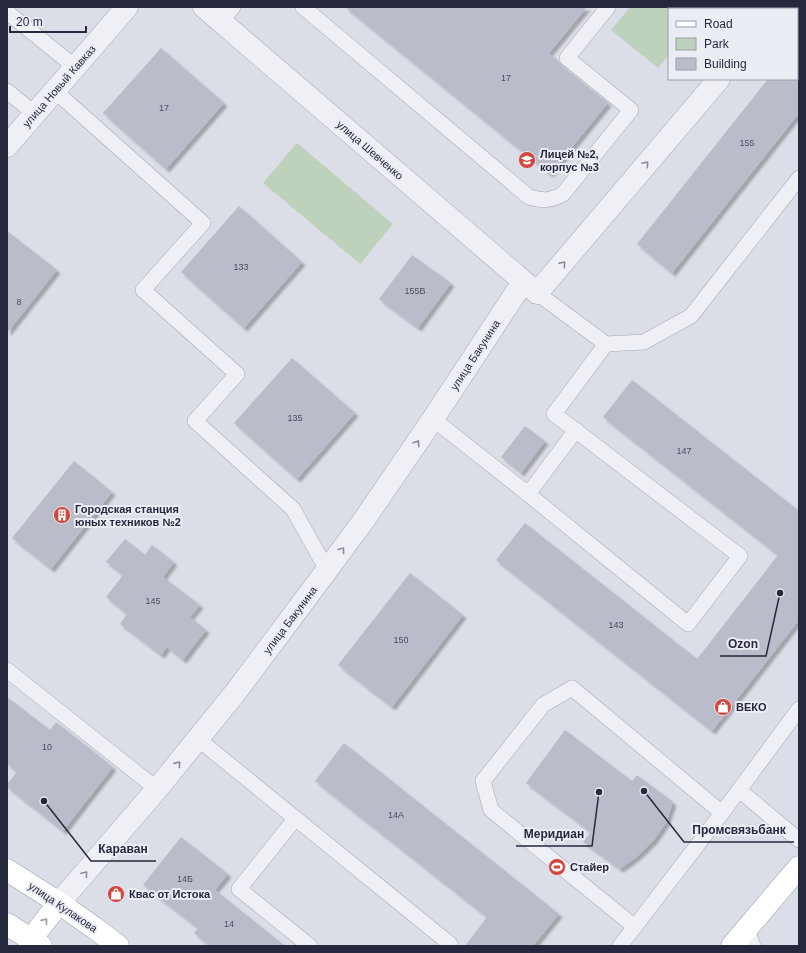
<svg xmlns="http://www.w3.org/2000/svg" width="806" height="953" font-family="Arial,sans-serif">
<defs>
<filter id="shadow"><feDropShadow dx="3.5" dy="3.5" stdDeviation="1" flood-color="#0004"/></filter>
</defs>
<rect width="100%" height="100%" fill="#dcdee7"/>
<g fill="#bed1bd">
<path d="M630,7H708L707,9H669V55L658,68L611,30Z"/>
<path d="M297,143L393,224L360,264L263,183Z"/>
</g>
<g fill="#b9bcc9" filter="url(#shadow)">
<path d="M345,7H587L549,53L558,61L561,65L608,103L550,174Z"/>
<path d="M161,48L224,103L166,169L103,113Z"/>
<path d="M768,79H799V113L672,273L637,244Z"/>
<path d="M239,206L302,262L244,328L181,272Z"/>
<path d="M7,231L57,270L7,333Z"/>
<path d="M412,255L451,283L418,328L379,299Z"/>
<path d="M292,358L355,413L297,479L234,423Z"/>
<path d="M632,380L799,511V620L712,731L496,560L525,523L697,659L778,555L603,417Z"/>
<path d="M525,426L545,441L521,473L501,457Z"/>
<path d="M74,461L112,492L51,569L12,538Z"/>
<path d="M125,539L145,555L152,545L174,562L163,577L200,605L190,617L206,630L183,660L167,647L161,655L120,624L127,614L106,597L123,575L106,562Z"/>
<path d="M410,573L463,615L392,707L338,665Z"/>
<path d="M7,697L50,730L56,722L113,767L63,831L7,787V784L17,772L7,764Z"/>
<path d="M565,730L632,781L637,775L673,802L666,823L654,840L638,856L620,869L583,842L591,832L526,783Z"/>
<path d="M344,743L559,914L533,946H465L487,917L315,781Z"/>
<path d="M181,837L228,874L215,890L285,946H210L194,933L198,928L143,885Z"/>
</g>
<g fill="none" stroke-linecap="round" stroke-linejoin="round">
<g stroke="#a5a8b4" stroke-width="16">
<g id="service">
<path d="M303,7L529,197C543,201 550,201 563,194L631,110L567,58L608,7"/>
<path d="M7,12L75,67"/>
<path d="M221,21L233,7"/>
<path d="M7,91L35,114"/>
<path d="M55,91L203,223L143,290L237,374L195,421L293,509L327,570"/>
<path d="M537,293L606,344L644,342L691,316L799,178"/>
<path d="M433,419L528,494"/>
<path d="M576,430L528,494L688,624L740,556L554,414L606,344"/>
<path d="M7,670L157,789"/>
<path d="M198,739L450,944L449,946"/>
<path d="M739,790L799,840"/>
<path d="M295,819L239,889L310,946"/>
<path d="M635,927L491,810L483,781L543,705L572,688L722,813"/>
<path d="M747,928L753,946"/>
<path d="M620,946L722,813L799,709"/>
</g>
</g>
<g stroke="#a5a8b4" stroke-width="23">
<g id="minor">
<path d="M204,7L537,293L719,79"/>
<path d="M778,9L780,7"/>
<path d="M7,146L127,7"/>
<path d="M59,903L157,789L235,693L327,570L364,520L433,419L523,282"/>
</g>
</g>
<g stroke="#9ba0b2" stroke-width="23">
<g id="primary">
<path d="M7,870L59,903L96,929L118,946"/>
<path d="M7,924L41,946"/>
<path d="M31,939L59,903"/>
<path d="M732,946L799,867"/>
</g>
</g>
<use href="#service" stroke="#eff0f5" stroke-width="15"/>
<use href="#minor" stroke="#eff0f5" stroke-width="22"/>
<use href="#primary" stroke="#fff" stroke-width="22"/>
</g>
<defs><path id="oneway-chevron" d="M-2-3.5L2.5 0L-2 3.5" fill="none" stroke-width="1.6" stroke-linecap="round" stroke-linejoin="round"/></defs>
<g stroke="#8a8c99">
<use href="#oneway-chevron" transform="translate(646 164) rotate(-50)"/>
<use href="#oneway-chevron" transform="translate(563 264) rotate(-50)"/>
<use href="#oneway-chevron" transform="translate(417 443) rotate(-56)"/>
<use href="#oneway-chevron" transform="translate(342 550) rotate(-53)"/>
<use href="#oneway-chevron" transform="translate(178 764) rotate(-51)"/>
<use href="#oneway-chevron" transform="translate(85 874) rotate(-50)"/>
</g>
<use stroke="#9d9fa8" href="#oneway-chevron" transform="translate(45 921) rotate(-51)"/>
<defs>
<g id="school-disc" transform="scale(0.9)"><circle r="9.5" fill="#cf473d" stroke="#ebedf4"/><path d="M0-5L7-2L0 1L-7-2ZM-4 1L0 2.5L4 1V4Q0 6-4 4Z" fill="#fff"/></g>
<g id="building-disc" transform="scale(0.9)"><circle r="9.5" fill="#cf473d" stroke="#ebedf4"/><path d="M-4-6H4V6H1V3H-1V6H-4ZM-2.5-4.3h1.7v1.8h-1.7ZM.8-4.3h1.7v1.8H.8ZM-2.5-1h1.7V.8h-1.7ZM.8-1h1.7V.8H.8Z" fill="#fff"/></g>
<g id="shop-disc" transform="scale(0.9)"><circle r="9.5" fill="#cf473d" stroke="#ebedf4"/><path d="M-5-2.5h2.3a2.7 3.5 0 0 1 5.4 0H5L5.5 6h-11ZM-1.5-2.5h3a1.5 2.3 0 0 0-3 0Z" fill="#fff"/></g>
<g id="stadium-disc" transform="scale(0.9)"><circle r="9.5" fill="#cf473d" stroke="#ebedf4"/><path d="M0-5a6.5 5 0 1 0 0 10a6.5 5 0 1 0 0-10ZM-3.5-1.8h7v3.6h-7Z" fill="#fff"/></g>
</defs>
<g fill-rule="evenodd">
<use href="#school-disc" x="527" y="160"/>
<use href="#building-disc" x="62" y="515"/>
<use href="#shop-disc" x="723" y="707"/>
<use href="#stadium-disc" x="557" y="867"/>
<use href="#shop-disc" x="116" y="894"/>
</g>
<g text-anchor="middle" stroke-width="4" stroke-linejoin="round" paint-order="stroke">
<g font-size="9" fill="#4b4e60">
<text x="506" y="81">17</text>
<text x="164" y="111">17</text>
<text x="747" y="146">155</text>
<text x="241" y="270">133</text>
<text x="415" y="294">155В</text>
<text x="19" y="305">8</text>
<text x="295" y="421">135</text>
<text x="684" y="454">147</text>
<text x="153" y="604">145</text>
<text x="616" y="628">143</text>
<text x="401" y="643">150</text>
<text x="47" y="750">10</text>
<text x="396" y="818">14А</text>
<text x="185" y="882">14Б</text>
<text x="229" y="927">14</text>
</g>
<g font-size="11" fill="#26293d" stroke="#ebedf4">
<text transform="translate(59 86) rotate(-49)" y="4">улица Новый Кавказ</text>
<text transform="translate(370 150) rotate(41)" y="4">улица Шевченко</text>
<text transform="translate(475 355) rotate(-57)" y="4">улица Бакунина</text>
<text transform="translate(290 620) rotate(-53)" y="4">улица Бакунина</text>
<text transform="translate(63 907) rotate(34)" y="4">улица Кулакова</text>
</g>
<g font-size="11" font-weight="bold" fill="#26293d" stroke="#ebedf4" text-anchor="start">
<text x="540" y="158">Лицей №2,<tspan x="540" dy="13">корпус №3</tspan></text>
<text x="75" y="513">Городская станция<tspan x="75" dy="13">юных техников №2</tspan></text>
<text x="736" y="711">ВЕКО</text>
<text x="570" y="871">Стайер</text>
<text x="129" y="898">Квас от Истока</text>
</g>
</g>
<path fill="none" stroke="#26293d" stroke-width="1.5" d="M780 593L766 656H720M644 791L684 842H794M599 792L592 846H516M44 801L91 861H156"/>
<g fill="#26293d" stroke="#ebedf4" stroke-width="1.5">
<circle cx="780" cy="593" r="4"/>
<circle cx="644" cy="791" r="4"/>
<circle cx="599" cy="792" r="4"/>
<circle cx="44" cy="801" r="4"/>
</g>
<g font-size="12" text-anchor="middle" font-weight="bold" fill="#26293d" stroke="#ebedf4" stroke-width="4" stroke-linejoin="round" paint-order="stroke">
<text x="743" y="648">Ozon</text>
<text x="739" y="834">Промсвязьбанк</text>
<text x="554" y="838">Меридиан</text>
<text x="123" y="853">Караван</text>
</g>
<rect width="806" height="953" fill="none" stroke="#26293d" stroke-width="16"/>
<rect x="668" y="8" width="130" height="72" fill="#ebedf4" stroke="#9c9fab"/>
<rect x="676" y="21" width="20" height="6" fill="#ffffff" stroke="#9c9fab"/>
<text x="704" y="28" font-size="12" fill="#26293d">Road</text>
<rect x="676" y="38" width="20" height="12" fill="#bed1bd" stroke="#9c9fab"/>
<text x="704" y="48" font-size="12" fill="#26293d">Park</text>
<rect x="676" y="58" width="20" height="12" fill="#b9bcc9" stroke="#9c9fab"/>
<text x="704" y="68" font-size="12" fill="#26293d">Building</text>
<path d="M10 26v6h76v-6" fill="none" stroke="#26293d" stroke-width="2"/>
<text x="16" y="26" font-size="12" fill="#26293d" stroke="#ebedf4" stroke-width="3" paint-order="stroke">20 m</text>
</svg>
